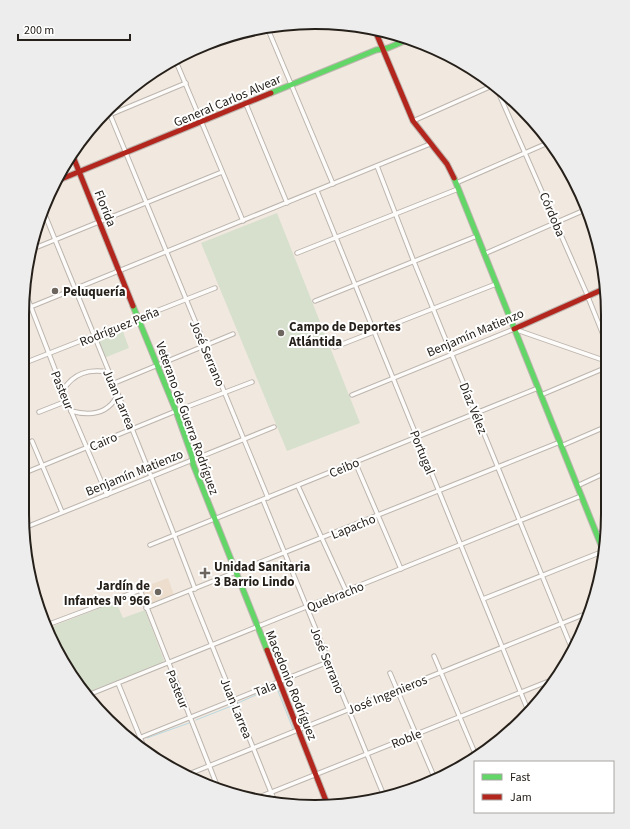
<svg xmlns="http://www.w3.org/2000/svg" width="630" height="829" font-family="'Source Sans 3',sans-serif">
<rect width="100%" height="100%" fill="#f1e8df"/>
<path fill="#edddcd" d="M168,578L174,595L148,606L141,588Z"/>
<g fill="#d7e0cd">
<path d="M277,213L360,423L287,451L201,243Z"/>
<path d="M122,329L129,348L104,358L97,338Z"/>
<path d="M116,602L123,618L145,610L164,660L162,663L86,693L61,661L48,628Z"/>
</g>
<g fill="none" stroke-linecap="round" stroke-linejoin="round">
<g stroke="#bad9df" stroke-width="1">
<path d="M238,703L276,686L293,729"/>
<path d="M196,720L234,705"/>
<path d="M147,738L189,723"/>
<path d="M137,742H138"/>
</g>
<g stroke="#bcb5ae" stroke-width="5.5">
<g id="street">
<path d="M267,27L333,184"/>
<path d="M175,59L243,221"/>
<path d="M496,87L586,292L606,342"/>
<path d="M246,104L287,203"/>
<path d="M109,112L268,498"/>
<path d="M102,118L186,83"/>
<path d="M413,121L494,85"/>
<path d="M377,166L414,262L572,649"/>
<path d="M456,183L550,142"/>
<path d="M317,191L529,713"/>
<path d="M43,210C94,336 147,462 195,589"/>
<path d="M30,250L222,172"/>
<path d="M297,253L458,189"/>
<path d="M484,254L587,209"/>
<path d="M24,289L71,411L107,495"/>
<path d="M315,301L477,236"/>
<path d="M23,310L430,144"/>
<path d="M335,347L496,284"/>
<path d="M22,364L215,288"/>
<path d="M112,384L233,334"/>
<path d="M63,390C74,373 88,369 108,372"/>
<path d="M352,395L514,329L606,361"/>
<path d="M541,395L605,368"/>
<path d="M71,411C89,416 107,415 117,396"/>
<path d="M39,412L67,401"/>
<path d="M32,441L62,512"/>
<path d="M561,446L605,427"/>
<path d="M355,462L401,569"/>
<path d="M22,474L176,411L252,382"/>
<path d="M298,486L346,591"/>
<path d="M577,486L605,473"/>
<path d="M263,500L384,796"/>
<path d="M24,528L274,427"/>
<path d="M597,535L605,532"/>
<path d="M150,545L538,388"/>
<path d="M190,591L275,802"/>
<path d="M483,599L604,551"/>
<path d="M146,608L560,442"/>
<path d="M47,625L140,590L218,788"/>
<path d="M434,656L477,758"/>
<path d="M390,673L435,779"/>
<path d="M118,683L144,747"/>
<path d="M88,695L581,496"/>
<path d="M134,740L328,662"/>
<path d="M184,776L590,612"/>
<path d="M396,794L442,775"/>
<path d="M252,800L559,677"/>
</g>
</g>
<g stroke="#bcb5ae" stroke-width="7">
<g id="fast">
<path d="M271,93L376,50L388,48L409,39"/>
<path d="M454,178L605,555"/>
<path d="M133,306L176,411L192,456L193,464L267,650"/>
</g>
</g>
<g stroke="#bcb5ae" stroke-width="7">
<g id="jam">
<path d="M374,28L413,121L447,164L454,178"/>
<path d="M72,154L133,306"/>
<path d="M54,182L271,93"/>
<path d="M514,329L606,288"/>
<path d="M267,650L328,806"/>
</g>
</g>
<use href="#street" stroke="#fdfcfa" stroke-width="3.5"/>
<use href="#fast" stroke="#63d668" stroke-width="5"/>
<use href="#jam" stroke="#b3261e" stroke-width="5"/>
</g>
<g fill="#6d665f" stroke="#fff" stroke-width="1.5">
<circle cx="55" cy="291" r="4"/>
<circle cx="281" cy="333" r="4"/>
<path d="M203 567h4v4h4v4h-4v4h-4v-4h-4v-4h4z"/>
<circle cx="158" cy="592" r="4"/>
</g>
<g text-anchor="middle" stroke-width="4" stroke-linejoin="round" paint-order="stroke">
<g font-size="13" fill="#26201a" stroke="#fff">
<text transform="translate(227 100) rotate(-23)" y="5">General Carlos Alvear</text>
<text transform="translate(106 208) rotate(68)" y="5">Florida</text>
<text transform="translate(553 214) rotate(67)" y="5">Córdoba</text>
<text transform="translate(119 326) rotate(-22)" y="5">Rodríguez Peña</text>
<text transform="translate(475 332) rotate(-23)" y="5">Benjamín Matienzo</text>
<text transform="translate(208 353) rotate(67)" y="5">José Serrano</text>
<text transform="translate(63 390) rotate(68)" y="5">Pasteur</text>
<text transform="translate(120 399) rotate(67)" y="5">Juan Larrea</text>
<text transform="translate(474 408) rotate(68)" y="5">Díaz Vélez</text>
<text transform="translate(188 418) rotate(70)" y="5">Veterano de Guerra Rodríguez</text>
<text transform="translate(103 441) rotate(-23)" y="5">Cairo</text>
<text transform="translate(423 452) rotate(68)" y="5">Portugal</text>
<text transform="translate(344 467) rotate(-23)" y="5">Ceibo</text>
<text transform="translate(134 472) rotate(-22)" y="5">Benjamín Matienzo</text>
<text transform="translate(353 526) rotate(-22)" y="5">Lapacho</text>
<text transform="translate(335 596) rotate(-22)" y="5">Quebracho</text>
<text transform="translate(328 660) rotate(68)" y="5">José Serrano</text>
<text transform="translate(292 685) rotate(68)" y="5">Macedonio Rodríguez</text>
<text transform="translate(265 688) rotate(-21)" y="5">Tala</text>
<text transform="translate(178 689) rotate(68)" y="5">Pasteur</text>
<text transform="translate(387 694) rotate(-22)" y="5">José Ingenieros</text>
<text transform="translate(237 708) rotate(68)" y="5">Juan Larrea</text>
<text transform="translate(406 738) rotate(-22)" y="5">Roble</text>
</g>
<g font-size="13" font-weight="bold" fill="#26201a" stroke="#fff" text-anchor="start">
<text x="63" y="296">Peluquería</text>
<text x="289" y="331">Campo de Deportes<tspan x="289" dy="15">Atlántida</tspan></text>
<text x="214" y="571">Unidad Sanitaria<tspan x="214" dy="15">3 Barrio Lindo</tspan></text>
<text x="150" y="590" text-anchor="end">Jardín de<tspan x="150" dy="15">Infantes N° 966</tspan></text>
</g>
</g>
<path d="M0 0H630V829H0ZM315 29H315A286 286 0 0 1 601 315V514A286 286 0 0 1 315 800H315A286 286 0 0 1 29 514V315A286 286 0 0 1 315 29Z" fill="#eeeded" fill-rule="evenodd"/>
<path fill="none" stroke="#26201a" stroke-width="2" d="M315 29H315A286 286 0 0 1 601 315V514A286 286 0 0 1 315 800H315A286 286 0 0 1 29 514V315A286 286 0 0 1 315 29Z"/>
<rect x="474" y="761" width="140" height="52" fill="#ffffff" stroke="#a8a6a3"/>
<rect x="482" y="774" width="20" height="6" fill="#63d668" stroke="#a8a6a3"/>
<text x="510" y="781" font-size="12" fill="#26201a">Fast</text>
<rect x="482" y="794" width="20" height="6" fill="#b3261e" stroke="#a8a6a3"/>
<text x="510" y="801" font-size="12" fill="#26201a">Jam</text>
<path d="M18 34v6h112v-6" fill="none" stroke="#26201a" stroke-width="2"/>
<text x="24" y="34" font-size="12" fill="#26201a" stroke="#ffffff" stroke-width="3" paint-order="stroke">200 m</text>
</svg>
